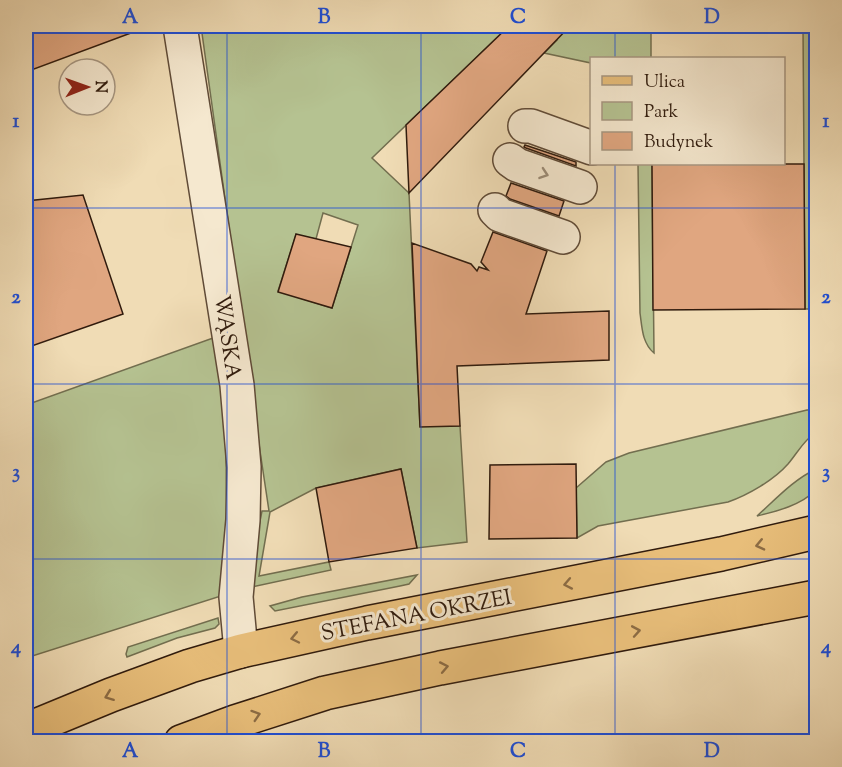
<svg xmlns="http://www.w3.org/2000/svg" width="842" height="767" font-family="'Sorts Mill Goudy',serif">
<rect width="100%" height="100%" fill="#f0dcb5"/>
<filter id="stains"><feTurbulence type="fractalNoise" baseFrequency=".00333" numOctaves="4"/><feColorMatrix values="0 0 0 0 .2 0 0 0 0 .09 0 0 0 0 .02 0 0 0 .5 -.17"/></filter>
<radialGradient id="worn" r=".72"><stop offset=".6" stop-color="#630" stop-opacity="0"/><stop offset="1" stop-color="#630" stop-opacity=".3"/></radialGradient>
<g fill="#b5c291" stroke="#726e4f" stroke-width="1.5" fill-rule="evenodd">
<path d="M201,26H509L372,158L409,193L420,426H460L467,542L417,548L401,469L316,488L270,512L259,576L329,562L331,570L252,587L249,576L262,511H269L260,451ZM323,213L358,225L332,308L278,291L296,235L316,239Z"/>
<path d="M543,26H651V58H592L591,63L544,53L557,40Z"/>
<path d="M803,26H816V309H805Z"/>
<path d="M638,164H652L654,353C642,343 642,327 640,313Z"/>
<path d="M213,338L225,400L227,513L221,596L26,658V405Z"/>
<path d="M807,410H816V432C804,440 798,452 788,464C774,480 748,495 728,502L598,526L577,538L576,488L606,462L629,453Z"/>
<path d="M816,469V490C801,505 778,511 757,516C776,499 793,480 816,469Z"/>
<path d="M417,575L409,584L400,586L275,611L270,606L302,597Z"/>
<path d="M218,618L219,624L215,628L177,638L127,657L126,654L128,647Z"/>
</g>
<g fill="#e0a680" stroke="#301b0d" stroke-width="1.5">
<path d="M26,26H138L139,30L26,72Z"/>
<path d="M509,26H570L409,193L406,125Z"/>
<path d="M525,145L576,162V166L526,148L524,147Z"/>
<path d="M652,164H804L805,309L653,310Z"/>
<path d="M511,183L564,201L559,216L510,199L506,196Z"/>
<path d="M83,195L123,314L26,348V201Z"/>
<path d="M493,232L547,251L526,314L609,311V360L457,366L460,426L420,427L412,243L471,264L477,271L479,267L488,270L481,262Z"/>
<path d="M296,234L351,247L332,308L278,292Z"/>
<path d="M576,464L577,538L489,539L490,465Z"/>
<path d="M401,469L417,548L329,562L316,488Z"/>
</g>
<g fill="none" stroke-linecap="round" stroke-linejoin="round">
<g stroke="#604b37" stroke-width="36">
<g id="minor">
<path d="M180,26L237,385L244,467L243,520L236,597L241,651"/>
<path d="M525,126H531L592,148"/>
<path d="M510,160L517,165L580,187"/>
<path d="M495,210L500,215L563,237"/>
</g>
</g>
<g stroke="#301b0d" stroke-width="36">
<g id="major">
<path d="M26,730L111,695L190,666L241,651L367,623L721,554L816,532"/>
<path d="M181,742L235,722L325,693L440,668L816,597"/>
</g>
</g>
<use href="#minor" stroke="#f5e8cf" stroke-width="33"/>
<use href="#major" stroke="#e8be7a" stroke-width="33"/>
</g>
<defs><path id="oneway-chevron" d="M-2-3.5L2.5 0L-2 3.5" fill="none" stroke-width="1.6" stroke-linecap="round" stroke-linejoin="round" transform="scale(1.5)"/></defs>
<use stroke="#9c8c78" href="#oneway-chevron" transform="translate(544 174) rotate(19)"/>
<g stroke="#8c6c44">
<use href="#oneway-chevron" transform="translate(760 545) rotate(167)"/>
<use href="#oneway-chevron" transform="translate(568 584) rotate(169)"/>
<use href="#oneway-chevron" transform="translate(636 631) rotate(-10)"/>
<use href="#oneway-chevron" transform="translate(295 638) rotate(168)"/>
<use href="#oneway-chevron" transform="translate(444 667) rotate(-11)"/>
<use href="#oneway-chevron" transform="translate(109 696) rotate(159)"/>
<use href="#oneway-chevron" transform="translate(256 715) rotate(-18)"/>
</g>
<path fill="none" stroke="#1d4ed8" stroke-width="1.5" stroke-opacity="0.55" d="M227,26V742M421,26V742M615,26V58M615,164V742M26,208H816M26,384H816M26,559H816"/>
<g text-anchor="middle" stroke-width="6" stroke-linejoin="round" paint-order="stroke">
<g font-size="22" fill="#301b0d" stroke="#f5e8cf">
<text transform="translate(229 337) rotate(82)" y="8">WĄSKA</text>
<text transform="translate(416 614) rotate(-11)" y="8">STEFANA OKRZEI</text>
</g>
</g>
<rect width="842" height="767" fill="none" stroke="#f0dcb5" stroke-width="66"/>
<rect x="590" y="57" width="195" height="108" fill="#f5e8cf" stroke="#a69681" stroke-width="1.5"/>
<rect x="602" y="76" width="30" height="9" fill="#e8be7a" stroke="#a69681" stroke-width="1.5"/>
<text x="644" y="87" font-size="18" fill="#301b0d">Ulica</text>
<rect x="602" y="102" width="30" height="18" fill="#b5c291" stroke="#a69681" stroke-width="1.5"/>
<text x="644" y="117" font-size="18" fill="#301b0d">Park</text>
<rect x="602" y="132" width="30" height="18" fill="#e0a680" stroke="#a69681" stroke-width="1.5"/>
<text x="644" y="147" font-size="18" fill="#301b0d">Budynek</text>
<g transform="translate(87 87) rotate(89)"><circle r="28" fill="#f5e8cf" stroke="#a69681" stroke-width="1.5"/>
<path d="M0-4.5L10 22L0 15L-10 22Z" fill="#8f2418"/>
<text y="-9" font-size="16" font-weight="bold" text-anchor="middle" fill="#301b0d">N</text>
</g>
<rect x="33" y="33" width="776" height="701" fill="none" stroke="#1d4ed8" stroke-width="2"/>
<g font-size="20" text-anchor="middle" font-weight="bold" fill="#1d4ed8">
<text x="130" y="23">A</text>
<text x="324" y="23">B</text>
<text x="518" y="23">C</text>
<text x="712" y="23">D</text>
<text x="16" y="127">1</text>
<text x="826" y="127">1</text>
<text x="16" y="303">2</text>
<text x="826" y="303">2</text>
<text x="16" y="478">3</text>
<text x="826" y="478">3</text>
<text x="16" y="653">4</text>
<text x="826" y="653">4</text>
<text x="130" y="757">A</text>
<text x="324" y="757">B</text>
<text x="518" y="757">C</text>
<text x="712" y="757">D</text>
</g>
<rect width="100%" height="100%" filter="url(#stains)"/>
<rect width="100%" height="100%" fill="url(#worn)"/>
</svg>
